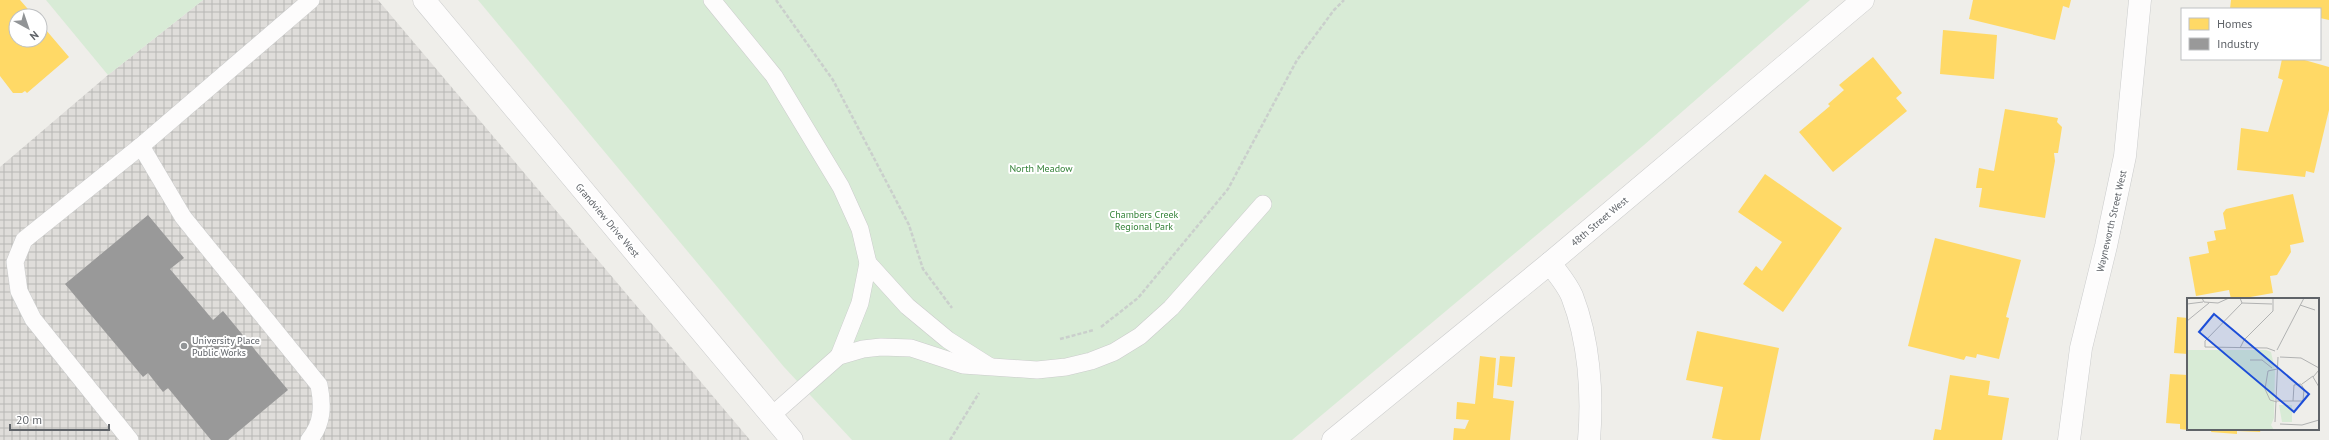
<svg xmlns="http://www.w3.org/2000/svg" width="2329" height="440" font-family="'PT Sans',sans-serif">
<defs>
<pattern id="industrial-grid" width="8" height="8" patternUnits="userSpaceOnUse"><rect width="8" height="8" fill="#dfddda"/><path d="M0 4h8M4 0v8" fill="none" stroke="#b8b7b5"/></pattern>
</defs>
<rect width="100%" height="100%" fill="#efeeea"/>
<path fill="url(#industrial-grid)" d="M203,0H378L750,440H0V167L108,75Z"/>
<g fill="#d8ebd6">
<path d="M46,0H203L108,75Z"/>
<path d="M478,0H1810L1644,145L1292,440H852L784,367Z"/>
</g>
<g fill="#ffd966">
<path d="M0,0H20L34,16H16V40H40V23L69,57L27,93L25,91L22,93H13L0,76Z"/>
<path d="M1973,0H2071L2069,8L2063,6L2055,40L1969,19Z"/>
<path d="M2231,0H2329V20L2320,18V9H2230Z"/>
<path d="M1943,30L1997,35L1994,79L1940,74Z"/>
<path d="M1873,57L1902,93L1896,98L1907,111L1833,172L1799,132L1830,106L1828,104L1844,90L1839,85Z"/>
<path d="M2282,59H2301L2329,67V110L2314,173L2306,171L2305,177L2237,170L2241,128L2268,132L2283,80L2278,78Z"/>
<path d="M2005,109L2058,118L2057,122L2062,127L2058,153H2054L2055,161L2045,218L1979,207L1982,188H1976L1979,168L1994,171Z"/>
<path d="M1765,174L1842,228L1783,312L1743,284L1756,266L1762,271L1782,242L1738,212Z"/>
<path d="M2293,194L2304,242L2290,245L2291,252L2277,275L2270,276L2273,293L2239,299H2231L2229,290L2196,296L2189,257L2209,253L2207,242L2216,240L2214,231L2226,229L2223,213L2226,209Z"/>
<path d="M1935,238L2021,260L2006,317L2009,318L1999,359L1977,354L1976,358L1966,356L1964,360L1908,346Z"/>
<path d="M2177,317L2188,318V354L2174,353Z"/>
<path d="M1697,331L1779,348L1760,440H1723L1712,438L1723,387L1686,380Z"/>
<path d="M1480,356L1496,358L1493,398L1514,401L1510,440H1453L1454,428L1465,429L1469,420L1456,419L1457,402L1475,404Z"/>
<path d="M1500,356L1515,357L1512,387L1497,385Z"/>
<path d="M2170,374L2188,375V430L2180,429V424L2166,423Z"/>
<path d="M1950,375L1990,381L1988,395L2009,398L2002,440H1933L1935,429L1941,430Z"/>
<path d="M2212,429H2261L2260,432L2237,431V434L2211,432Z"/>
</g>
<path fill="#999" d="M148,215L184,258L170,269L213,320L223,311L288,390L228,440H211L168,388L163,392L148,373L143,377L65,284Z"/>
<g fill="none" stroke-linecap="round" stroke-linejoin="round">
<g stroke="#cbcccc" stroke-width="18">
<g id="service">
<path d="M712,0L774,76L841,187L860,229L868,263L860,303L839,356"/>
<path d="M141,146L183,217L319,385C323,405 323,424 309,440"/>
<path d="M868,263L907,306L948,340L989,366"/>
<path d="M771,416L839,356L863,349L881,347L911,348L963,365L1037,370L1066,367L1091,361L1114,352L1140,336L1171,308L1263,204"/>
<path d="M130,440L33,319L19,291L15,262L24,240L141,146L311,0"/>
</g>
</g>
<g stroke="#cbcccc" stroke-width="23">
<g id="minor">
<path d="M1550,263C1557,273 1567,284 1572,296C1589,340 1593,393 1589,440"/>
<path d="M1333,440L1550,263L1863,0"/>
<path d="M2069,440L2081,348L2106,246L2125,156L2140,0"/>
</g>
</g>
<g stroke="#cbcccc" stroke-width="23">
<path id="tertiary" d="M424,0L792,440"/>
</g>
<g stroke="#cacfcc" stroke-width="2.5" stroke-dasharray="4 2" stroke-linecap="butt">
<path d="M776,0L833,80L909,225L923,269L952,308"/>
<path d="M1101,327L1138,298L1228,189L1297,60L1334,10L1344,0"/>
<path d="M1060,339L1094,330"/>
<path d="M950,440L979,393"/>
</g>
<use href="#service" stroke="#fdfcfc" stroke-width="17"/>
<use href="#minor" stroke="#fdfcfc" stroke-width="22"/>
<use href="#tertiary" stroke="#fdfcfc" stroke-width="22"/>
</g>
<circle fill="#919496" stroke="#fff" stroke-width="1.5" cx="184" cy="346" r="4"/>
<g text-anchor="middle" stroke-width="4" stroke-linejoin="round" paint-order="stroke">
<g font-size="10" fill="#348238" stroke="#fff">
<text x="1041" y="172">North Meadow</text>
<text x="1144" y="218">Chambers Creek<tspan x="1144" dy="12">Regional Park</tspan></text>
</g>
<g font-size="10" fill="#5f6368" stroke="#fff">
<text transform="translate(608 220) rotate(50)" y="4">Grandview Drive West</text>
<text transform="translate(1599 221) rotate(-40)" y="4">48th Street West</text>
<text transform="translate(2111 221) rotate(-77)" y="4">Wayneworth Street West</text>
</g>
<g font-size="10" fill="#5f6368" stroke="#fff" text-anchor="start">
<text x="192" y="344">University Place<tspan x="192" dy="12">Public Works</tspan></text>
</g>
</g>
<g transform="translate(2187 298)">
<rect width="132" height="132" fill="#efeeea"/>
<path d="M0,52H79L84,54L88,72L87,120L84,127L87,132H0ZM92,107H105V124H95Z" fill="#d8ebd6"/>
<path fill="none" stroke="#b1b2b2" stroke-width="1" d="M15,0L17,4L31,5L42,0M53,0L55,5L85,6M55,5L18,43V49L80,50L88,53M0,6L16,4M113,7L128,12M0,23L22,5M53,50L57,42L86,13V0M90,52L117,0M93,59L114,60L132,70M63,62H75L85,70M132,72L126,79L132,89M115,86L126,78M90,103H116L117,91L114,86L107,87L106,103M90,104L83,102L78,91L81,73L90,71M88,124L91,59M93,126L115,127L132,122"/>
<path fill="#1d4ed8" fill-opacity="0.15" stroke="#1d4ed8" stroke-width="2" d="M27,16L122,96L107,114L12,34Z"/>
<rect width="132" height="132" fill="none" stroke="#5f6368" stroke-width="2"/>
</g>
<rect x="2181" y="8" width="140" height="52" fill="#ffffff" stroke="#bfc1c3"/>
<rect x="2189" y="18" width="20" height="12" fill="#ffd966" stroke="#bfc1c3"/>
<text x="2217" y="28" font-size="12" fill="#5f6368">Homes</text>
<rect x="2189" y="38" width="20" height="12" fill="#999999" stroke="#bfc1c3"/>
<text x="2217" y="48" font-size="12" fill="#5f6368">Industry</text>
<g transform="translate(28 28) rotate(140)"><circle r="19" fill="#ffffff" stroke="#bfc1c3"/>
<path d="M0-3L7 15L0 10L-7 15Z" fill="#919496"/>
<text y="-6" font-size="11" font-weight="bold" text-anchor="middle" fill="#5f6368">N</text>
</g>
<path d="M10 424v6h99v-6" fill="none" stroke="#5f6368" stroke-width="2"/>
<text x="16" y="424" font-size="12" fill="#5f6368" stroke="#ffffff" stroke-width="3" paint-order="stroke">20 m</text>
</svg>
